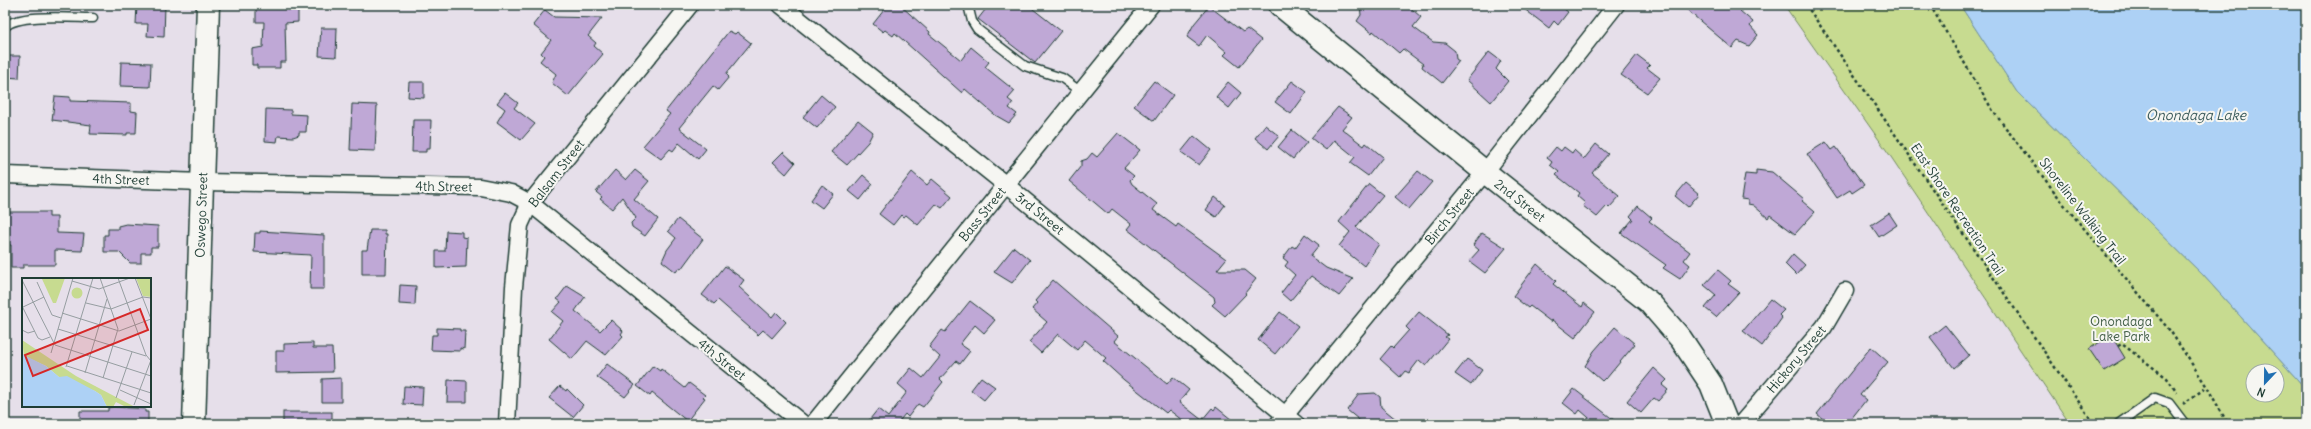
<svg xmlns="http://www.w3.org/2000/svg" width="2311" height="429" font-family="Delius,sans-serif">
<rect width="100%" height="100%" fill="#e6dfea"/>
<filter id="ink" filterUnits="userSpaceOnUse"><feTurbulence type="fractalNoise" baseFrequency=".025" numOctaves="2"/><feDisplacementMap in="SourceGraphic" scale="8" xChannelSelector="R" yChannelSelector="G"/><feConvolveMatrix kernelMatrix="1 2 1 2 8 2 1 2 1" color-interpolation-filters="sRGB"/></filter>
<g filter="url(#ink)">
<path fill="#c7db90" stroke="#738c62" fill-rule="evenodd" d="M1784,5H1960L2017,92L2203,275L2306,389V424H2070L1889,154ZM2253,371H2277V395H2253Z"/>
<path fill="#add1f5" stroke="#7496a8" d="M1960,5H2306V389L2203,275L2017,92Z"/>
<g fill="#bfa8d6" stroke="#1f3d34">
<path d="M137,5H165L164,37L147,36L148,24H136Z"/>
<path d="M282,5H298V22L285,23L286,62H280V68H257V65H252V49L263,47L264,22H256V7L282,8Z"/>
<path d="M888,5H900L930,32L929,34L961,60L971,47L989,62L985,67L1015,91L1008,99L1013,103L1009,108L1017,114L1009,123L995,115L965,89L962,93L895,33L893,36L885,30L883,32L873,24Z"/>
<path d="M989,5H1028L1061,31L1035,63L978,19Z"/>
<path d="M1360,5H1407L1421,17L1413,27L1433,42L1445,43L1455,51L1456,59L1459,61L1442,83L1422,67L1423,64L1403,49L1399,53L1373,31L1372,33L1357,21L1361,15Z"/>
<path d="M1519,5H1559L1568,12L1558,25L1554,21L1549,28Z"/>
<path d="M1681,5H1745L1740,11L1753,22L1750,26L1758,35L1749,46L1738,41L1732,48Z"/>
<path d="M1209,6L1243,32L1247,29L1261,40L1239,67L1224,55L1227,52L1207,35L1199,46L1187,37L1194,24Z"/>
<path d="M545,10L554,17L602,18L588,36L596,43L594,46L603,54L568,96L552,83L556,74L540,61L544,56L541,53L551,40L533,25Z"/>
<path d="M321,28H337L336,57L319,56Z"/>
<path d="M729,31L735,34L737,32L751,43L726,74L729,77L718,90L713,86L679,128L706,149L698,159L679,143L673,151L670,149L661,159L643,146L670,114L666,111Z"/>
<path d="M1489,52L1501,61L1496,69L1508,81L1491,102L1467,80Z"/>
<path d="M1637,55L1650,65L1647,68L1660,78L1647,93L1621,75Z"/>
<path d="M5,56H20L19,78L5,77Z"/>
<path d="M121,62L151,63L150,87L120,86Z"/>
<path d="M1154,81L1173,95L1154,121L1134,106Z"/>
<path d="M1292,81L1307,92L1291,114L1275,102Z"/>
<path d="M409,82H424V98L408,97Z"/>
<path d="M1228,82L1241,93L1229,108L1216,97Z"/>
<path d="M505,93L518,103L514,108L535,124L521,140L497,122L505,109L497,103Z"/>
<path d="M821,95L835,107L817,128L803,117Z"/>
<path d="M55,96L70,97V101L131,103V111L137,112L136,133H127V135L90,134L91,125L52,120Z"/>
<path d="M352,104L377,105L375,151L350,150Z"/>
<path d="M1338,107L1352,117L1342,129L1364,146L1366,143L1383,157L1368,176L1350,163L1355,157L1334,140L1326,150L1311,138Z"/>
<path d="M266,109L291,110V114L307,115L306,132H299V135L293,137L278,136L277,142L265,141Z"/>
<path d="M413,120H431L430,149H426V152H412Z"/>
<path d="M858,120L873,132L868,142L847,165L831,152Z"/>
<path d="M1265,125L1279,136L1268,149L1255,138Z"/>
<path d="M1292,130L1307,142L1293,159L1278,147Z"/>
<path d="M1118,133L1140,150L1124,168L1134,176L1130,180L1132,184L1157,204L1153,210L1176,227L1178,224L1222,256L1226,259L1217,270H1245L1256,279L1245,293L1246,294L1225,316L1212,305L1215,302L1214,297L1127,229L1131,224L1112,209L1108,214L1069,181L1081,166V161L1087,159L1092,153L1097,157Z"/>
<path d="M1194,136L1211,150L1199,165L1181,152Z"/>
<path d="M1826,142L1832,150L1836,147L1864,185L1852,193L1850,190L1837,198L1807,154Z"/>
<path d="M1596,144L1608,154L1592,173L1620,196L1609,208L1607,206L1597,217L1583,206L1585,203L1577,196L1579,193L1556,175L1559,172L1550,165L1552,162L1547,158L1556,147L1561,151L1564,147L1572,153L1574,150L1584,159Z"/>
<path d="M783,152L795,163L786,174L773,162Z"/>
<path d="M615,170L626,180L635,170L649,181L634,199L658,219L645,236L632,227L631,223L636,218L622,197L612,209L600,199L602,197L596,192Z"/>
<path d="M1756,170L1772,172L1804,199L1802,201L1815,212L1795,234L1770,215L1768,218L1753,205L1748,204V200L1741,199L1745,174L1756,175Z"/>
<path d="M1418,171L1432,182L1409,209L1395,197Z"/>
<path d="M912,172L927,185L932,179L952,196L942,208L936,204L918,225L906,215L903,217L901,215L893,225L879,214Z"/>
<path d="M863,175L873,184L860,200L849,191Z"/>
<path d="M1686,183L1699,194L1688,207L1675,196Z"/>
<path d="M1369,184L1383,195L1356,227L1379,244L1364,266L1339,246L1350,232L1339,222Z"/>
<path d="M822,185L833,194L822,208L811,200Z"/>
<path d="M1215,197L1225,205L1216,217L1206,210Z"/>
<path d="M1638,206L1652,218L1649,221L1690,252L1684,260L1690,265L1680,279L1663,268L1666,265L1621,233L1633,219L1630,216Z"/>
<path d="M5,212H49V217H57V233L84,234L82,251L55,250V265H23V268H11V245H5Z"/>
<path d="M1889,213L1897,225L1879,237L1871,225Z"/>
<path d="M678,219L703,239L681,269L679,268L676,272L662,261L667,250L676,238L668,231Z"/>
<path d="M126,224L158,226V247H151V253H141V263H130L119,252H104V235H108V229H118V226Z"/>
<path d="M370,230H385V234H387L386,274H362V250H367Z"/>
<path d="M260,231L324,235V289H310L311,255L254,252L255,233H260Z"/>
<path d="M446,231L462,232V237L467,238L466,267L436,268V251H445Z"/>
<path d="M1482,233L1506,248L1485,273L1469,261L1479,250L1473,245Z"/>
<path d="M1305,234L1319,245L1310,256L1326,268L1353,279L1339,296L1311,276L1290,301L1281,293L1295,275L1285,266L1288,262L1283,258L1292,246L1295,248Z"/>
<path d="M1014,247L1030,260L1012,283L994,272Z"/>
<path d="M1793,254L1805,265L1796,275L1785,264Z"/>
<path d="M1537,264L1556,281L1553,284L1582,307L1584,303L1595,312L1575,338L1552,320L1551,322L1530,306L1528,308L1513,296Z"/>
<path d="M725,266L744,280L739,287L772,317L776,312L786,322L772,338L763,330L758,335L718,300L714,304L702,295Z"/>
<path d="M1718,270L1731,281L1728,284L1739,292L1716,317L1705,308L1716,295L1704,285Z"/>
<path d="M1053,280L1118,336L1114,341L1167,384L1173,377L1189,390L1179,402L1202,420L1212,408L1214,410L1216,407L1237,424H1187L1169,410L1166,413L1124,380L1103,361L1106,358L1085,340L1077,350L1058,334L1041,353L1029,342L1047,322L1032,309L1037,303L1035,301Z"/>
<path d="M400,285L416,286L415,305L399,304Z"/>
<path d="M567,286L585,297L575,311L600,331L611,320L623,331L621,334L623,336L606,355L587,341L572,359L549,339L563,321L552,312L561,302L557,299Z"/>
<path d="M1770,299L1784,310L1779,315L1782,318L1762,346L1743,331Z"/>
<path d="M970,301L995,320L984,333L975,325L960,344L970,351L960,364L956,361L940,379L943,382L923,407L918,404L908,417L905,414L897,424H866L878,409L888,417L907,392L898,384L911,368L923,378L940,357L929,347L942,330L945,332Z"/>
<path d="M1280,312L1298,326L1275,354L1258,340Z"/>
<path d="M1419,312L1448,335L1445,337L1448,339L1426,366L1419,360L1409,373L1405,371L1400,377L1380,359L1391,346L1393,348L1409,330L1406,327Z"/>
<path d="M1945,325L1969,355L1954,368L1930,337Z"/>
<path d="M1615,327L1635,344L1606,379L1605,378L1602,381L1585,366L1594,351Z"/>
<path d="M437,328L460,329V331H465L464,349L460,348V351L431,350L432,335H437Z"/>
<path d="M2111,335L2125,358L2104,371L2089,349Z"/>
<path d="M313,343V348H332L333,372L276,373V351H284V344Z"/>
<path d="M1871,347L1888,362L1860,395L1866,400L1847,424H1829L1817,414Z"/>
<path d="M1467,359L1482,370L1471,385L1455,374Z"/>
<path d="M607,364L635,385L625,397L597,377Z"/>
<path d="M653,366L660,371L661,369L685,388L689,383L705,395L703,397L705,398L687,421L652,393L650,396L637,386Z"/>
<path d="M1654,368L1667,380L1662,385L1668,390L1658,401L1654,398L1641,413L1627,401Z"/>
<path d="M981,377L995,387L984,400L971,390Z"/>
<path d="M341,378V402H322V379Z"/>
<path d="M448,380L467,381V402H447Z"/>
<path d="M404,386L423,387L422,405L403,404Z"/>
<path d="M560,386L566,391L567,389L583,405L573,417L549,398Z"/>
<path d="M1574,389L1619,424H1596L1580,410L1577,414L1563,403Z"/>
<path d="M1375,393L1380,397L1381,407L1402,424H1364L1347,410L1359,394Z"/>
<path d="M113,407L145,409V412H148V424H80V411H108V408Z"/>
<rect x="283" y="412" width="49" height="12"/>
</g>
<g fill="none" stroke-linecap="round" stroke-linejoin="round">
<g stroke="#1f3d34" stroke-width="11">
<g id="service">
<path d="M968,5L972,21L977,29L1025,66L1062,78L1081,92"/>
<path d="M5,27C17,13 74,18 93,18"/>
<path d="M2118,424L2155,398L2169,403L2185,424"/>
</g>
</g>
<g stroke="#1f3d34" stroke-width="19">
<g id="minor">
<path d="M781,5L1006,185L1296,424"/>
<path d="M5,175L202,182L480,187L511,193L530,203L803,424"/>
<path d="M507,424L514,287L520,225L530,203L690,5"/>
<path d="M813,424L1151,5"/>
<path d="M1278,424L1485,172L1616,5"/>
<path d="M1741,424L1824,327L1845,291"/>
</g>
</g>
<g stroke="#1f3d34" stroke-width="25">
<g id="primary">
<path d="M1280,5L1485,172L1649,302L1681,339L1711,384L1727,424"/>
<path d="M194,424L208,5"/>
</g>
</g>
<g stroke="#1f3d34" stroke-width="2.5" stroke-dasharray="3 3" stroke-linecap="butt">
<path d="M1806,5L2094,424"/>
<path d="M1930,5L1993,111L2066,207L2171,332L2207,387L2228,424"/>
<path d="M2118,346L2122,344L2167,378L2177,393"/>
<path d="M2183,404L2207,387"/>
</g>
<use href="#service" stroke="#f6f6f2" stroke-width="8"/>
<use href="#minor" stroke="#f6f6f2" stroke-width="16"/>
<use href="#primary" stroke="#f6f6f2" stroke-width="22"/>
</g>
</g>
<g text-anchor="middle" stroke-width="4" stroke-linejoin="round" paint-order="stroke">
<g font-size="13" fill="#1f3d34" stroke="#f6f6f2">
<text transform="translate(556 173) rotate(-52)" y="5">Balsam Street</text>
<text transform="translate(121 179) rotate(2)" y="5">4th Street</text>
<text transform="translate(444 186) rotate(1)" y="5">4th Street</text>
<text transform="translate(1520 200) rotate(38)" y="5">2nd Street</text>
<text transform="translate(1958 209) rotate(56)" y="5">East Shore Recreation Trail</text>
<text transform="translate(2083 211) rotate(52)" y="5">Shoreline Walking Trail</text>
<text transform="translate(1040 213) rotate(39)" y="5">3rd Street</text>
<text transform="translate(982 214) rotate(-51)" y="5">Bass Street</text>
<text transform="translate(201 215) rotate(-88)" y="5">Oswego Street</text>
<text transform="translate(1449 216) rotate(-51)" y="5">Birch Street</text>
<text transform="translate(722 359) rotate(39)" y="5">4th Street</text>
<text transform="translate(1796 359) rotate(-50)" y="5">Hickory Street</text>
</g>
<g font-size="13" fill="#415d46" stroke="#f6f6f2">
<text x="2121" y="326">Onondaga<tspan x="2121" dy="15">Lake Park</tspan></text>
</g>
<g font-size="14" font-style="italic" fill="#3b5b5b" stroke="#f6f6f2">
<text x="2196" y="120">Onondaga Lake</text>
</g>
</g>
<g transform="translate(22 278)">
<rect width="129" height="129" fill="#e6dfea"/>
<path d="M43,0L34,25H31L20,1ZM114,0H129V19L121,18ZM49.5 15a5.5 5.5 0 1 1 11 0a5.5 5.5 0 1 1-11 0ZM0,62L54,98L113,129H104L94,124L91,129H85L79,117L73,113L37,99L24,88L2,78Z" fill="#c7db90"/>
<path d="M0,76L24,88L37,99L45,98L73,113L79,117L85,129H0Z" fill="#add1f5"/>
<path fill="none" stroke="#969ea1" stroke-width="1" d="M78,0L96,51L81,100M96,0L124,77L129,83M113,0L129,41M0,2L33,67L129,98M50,3L77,11L108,0M15,4L30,37L39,40M64,25L89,31L121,19L129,20M0,28L16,60L20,62L28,59M1,29L22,19M40,35L97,53L129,41M36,51L124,78M0,52L6,55L13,53M29,75L51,0M45,88L129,115M44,89L71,0M63,95L85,21M98,112L129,126M94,120L110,74M112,127L129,82"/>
<path fill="#d62828" fill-opacity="0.15" stroke="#d62828" stroke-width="2" d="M118,31L126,52L11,98L3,77Z"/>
<rect width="129" height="129" fill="none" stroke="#1f3d34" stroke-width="2"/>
</g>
<rect width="2311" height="429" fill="none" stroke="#f6f6f2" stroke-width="20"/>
<rect x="10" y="10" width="2291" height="409" fill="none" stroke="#1f3d34" stroke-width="1.5" filter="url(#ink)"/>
<g transform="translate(2265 383) rotate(202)"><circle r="19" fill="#f6f6f2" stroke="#a0aca6"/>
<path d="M0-3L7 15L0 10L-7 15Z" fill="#1f6fb2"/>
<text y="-6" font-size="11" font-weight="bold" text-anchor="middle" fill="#1f3d34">N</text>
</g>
</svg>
